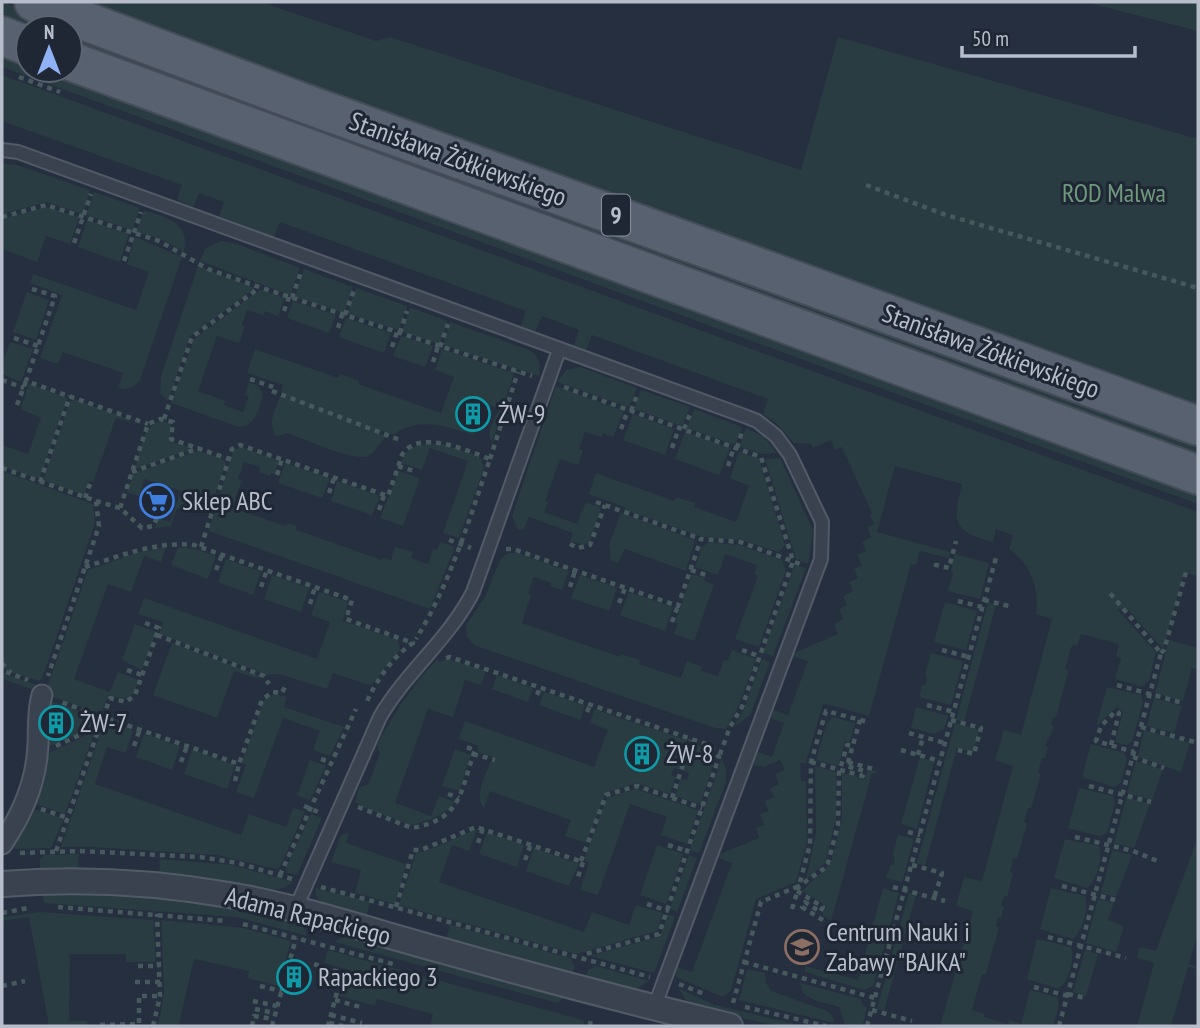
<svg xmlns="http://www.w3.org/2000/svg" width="1200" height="1028" font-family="'PT Sans Narrow',sans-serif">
<rect width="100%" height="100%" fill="#262f40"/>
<g fill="#283c41">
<path d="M2,2L1198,440V461L70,49V28H28L2,24Z"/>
<path d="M75,2H261L376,41L390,37L801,170L838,37L1198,139V412Z"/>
<path d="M1085,2H1198V31Z"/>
<path d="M2,50L28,60V70H56L1198,488V504L2,67Z"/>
<path d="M2,75L1198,512V576L1184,572L1163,649L1129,611L1117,609L1156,652L1149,681L1142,687L1115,679L1121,658L1116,656L1119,644L1081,634L1077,646L1072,645L1065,669L1069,670L1056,717H1053L1051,725L1054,727L1045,746L1048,747L1045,758H1042L1038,772L1041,774L1031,808H1028L1024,822L1027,823L1017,859L1014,858L1010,872L1013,873L1007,897L1004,896L1001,905L1004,907L1001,918L998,917L996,926L999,927L986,974H982L972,1010L984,1014V1017L1008,1024L1009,1020L1021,1024L1030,990L1057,997L1059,1005L1053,1026H940L973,911L956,906L964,877L982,881L1013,766L995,760L1004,730L1021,735L1052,619L1036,614C1039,587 1032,566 1009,549L1013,535L996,529L993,542C951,530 953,522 962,484L895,466L877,532L950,552L949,558L920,551L916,565L911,564L869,716L823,703L806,763H800L801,781H806L807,843L796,882L756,899L731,991L723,997L676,977L677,967L692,972L732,863L719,858L720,854L759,838L756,828L764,825L760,814L769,811L765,801L774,797L770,788L779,784L775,774L785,770L780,760L764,767L753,765L758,752L772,757L784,723L770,718L774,710L788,715L808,661L793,656L794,653L838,634L834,624L843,619L839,609L847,605L843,596L853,591L849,582L858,578L854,569L862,565L857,555L866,551L862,542L871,537L867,527L874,524L870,515L872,513L842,447L835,450L831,440L813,448L811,444L794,443L777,424L763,414L768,399L592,335L586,350L574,345L579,330L542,316L535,331L521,326L526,311L280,222L274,237L219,216L224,202L199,193L193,207L177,200L182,185L2,121Z"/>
<path d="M2,164L17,165L90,190L83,214L46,202L2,214Z"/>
<path d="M94,192L140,208L132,230L87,215Z"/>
<path d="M46,207L79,217L70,244L46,236L37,262L2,249V219Z"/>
<path d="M144,210C166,218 191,222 184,252L161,239L136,232Z"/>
<path d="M87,220L129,234L120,262L78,247Z"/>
<path d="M135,237L182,257L140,380C134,387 127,391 118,388L123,373L63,352L58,364L40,358L62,295L30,283L33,274L136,310L149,272L127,264Z"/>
<path d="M221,241L234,243L300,268L290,295L200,261L206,248Z"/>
<path d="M198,266L255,288L190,336L168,401L160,393L161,376Z"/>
<path d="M304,269L353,287L344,313L295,297Z"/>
<path d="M356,288L407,306L399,330L347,314Z"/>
<path d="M260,290L285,298L278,316L265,311L263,315L247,310L242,325L245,327L239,343L217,336L198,391L225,401L224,405L243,412L249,397L245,395L249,382L258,386L263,394C259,408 257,425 239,427L171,403L194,339Z"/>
<path d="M27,292L49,300L36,340L13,332Z"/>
<path d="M293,301L336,315L329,333L287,318Z"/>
<path d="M410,307L447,321L440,344L402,332Z"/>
<path d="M346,318L391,333L384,353L339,337Z"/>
<path d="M450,322L529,350C539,357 541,364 539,376L443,345Z"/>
<path d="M401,336L433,346L425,367L393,356Z"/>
<path d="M10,342L33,349L21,382L2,374V364Z"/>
<path d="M255,349L338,378L340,374L359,381L358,384L441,413L454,377L435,370L442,349L514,373L492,442C485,431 495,419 500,409L486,404L485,408L468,403L462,420L479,426L473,435C447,426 417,416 393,435L381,431L380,434L388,437C378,441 378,451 368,456C355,462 303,439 288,433L276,436C267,422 275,410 280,396L286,398L287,395L281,392L283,385L247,373Z"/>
<path d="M580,367L637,388L629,407L557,382L566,370Z"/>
<path d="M29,384L66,397L67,400L40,477L36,478L2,466V445L28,454L41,418L22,410L21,407Z"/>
<path d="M556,386L624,411L613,437L603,433L602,437L585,432L579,449L583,450L578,465L560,459L545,501L548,502L544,512L577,524L586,502L601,508L590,540L584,545L570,541L573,533L529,517L524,529L518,530L512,516Z"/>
<path d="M641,390L690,407L682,426L634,409Z"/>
<path d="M74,399L128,419L130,422L116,418L93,482L89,481L84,495L45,481L44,478L70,402Z"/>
<path d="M694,409L742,427L735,445L687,428Z"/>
<path d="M633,414L674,429L665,455L623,440Z"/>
<path d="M161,421L171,424L170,441L193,449L135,469C140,453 143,424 161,421Z"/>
<path d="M746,428L764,437L777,453L762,454L740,447Z"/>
<path d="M685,432L730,448L719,475L675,459Z"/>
<path d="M443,444L481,458L484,468L459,538L443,533L468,461L430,448L422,470L401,463C409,441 423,445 443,444Z"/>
<path d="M241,447L279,461L274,474L271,473L270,476L259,472L260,467L244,462L238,479L242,480L232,508L286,526L288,523L297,526L296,530L382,560L383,557L391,560L395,547L413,552L411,558L428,564L433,549L437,550L440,542L455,547L430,609L209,531L233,451Z"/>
<path d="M198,451L223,459L226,463L209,513L177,508L171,526L155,528L159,518L170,522L181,491L145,479L139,496L127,492L134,473Z"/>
<path d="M739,452L759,459L785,545L779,552L741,540L702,537L626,510L624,507L589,494L596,473L674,501L676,497L695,503L694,507L736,522L749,486L730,478Z"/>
<path d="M780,458L813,530L808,564L796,559L765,459Z"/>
<path d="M285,463L330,478L322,498L278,483Z"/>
<path d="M2,471L93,504L95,523L42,679L39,681L4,670V674L37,685V691L2,679Z"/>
<path d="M399,471L420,478L403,526L380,518Z"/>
<path d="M337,481L380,496L372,515L331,501Z"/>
<path d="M621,513L695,540L686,571L625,549L618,563L611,560L609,545Z"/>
<path d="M709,542L739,545L782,560L786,570L759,647L735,639L758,576L754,574L757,565L725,554L718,575L695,567L702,547Z"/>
<path d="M166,547L161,562L144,556L131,592L108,584L74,679L110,692L118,672L139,680L133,694L126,699L108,695L101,714L45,694L88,570L136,553Z"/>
<path d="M178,547L196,549L216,556L208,579L171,565Z"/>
<path d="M508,553H517L569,571L562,590L550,586L551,583L534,577L528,593L531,595L522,623L620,657L621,654L640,660L639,664L681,678L687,661L702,667L701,671L718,676L724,660L728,661L732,650L756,659L738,707L726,729L715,728L474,645L467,636L466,625L485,597L501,558Z"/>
<path d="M955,554L989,563L980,599L948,591L953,573L951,572Z"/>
<path d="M226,559L261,572L253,595L218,582Z"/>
<path d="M795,564L806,568L773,656L763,653Z"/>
<path d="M692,574L705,578L704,581L714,585L694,641L674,634L678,624L675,623Z"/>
<path d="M272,575L309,588L301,612L264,599Z"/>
<path d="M580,575L617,588L609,611L571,598Z"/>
<path d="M319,592L348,602L343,621L398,640L400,650L372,684L369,685L333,673L327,689L279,674L267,675L159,634L163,622L138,614L144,598L317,659L330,622L311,615Z"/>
<path d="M629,592L673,607L665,631L620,615Z"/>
<path d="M945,602L977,611L966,650L934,642Z"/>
<path d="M988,602L996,605L964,722L956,720Z"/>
<path d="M135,624L156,632L142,670L122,660Z"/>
<path d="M1169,640L1198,648V670L1192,668L1183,701L1155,693Z"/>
<path d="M172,643L261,676L257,678L234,671L217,718L153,695Z"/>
<path d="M931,653L963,661L951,705L919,697L922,686L926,684L927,678L925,675Z"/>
<path d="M448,659L486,671L481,685L465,680L453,717L428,709L395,803L431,816L439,796L455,802C446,815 427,821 412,825L367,809L355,802L359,788L368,784L380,754L377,745C394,713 412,685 437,660L440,662Z"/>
<path d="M762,659L770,662L750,715L734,727L744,709Z"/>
<path d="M497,675L533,688L528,702L492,689Z"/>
<path d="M1107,687L1141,695L1143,702L1132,742L1126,745L1115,742L1123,712L1117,707L1096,726Z"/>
<path d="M544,692L585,705L580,720L539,705Z"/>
<path d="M275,694L287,697L284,707L344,727L330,756L313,750L320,731L283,718L254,798L236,792L246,765L242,763L264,700L266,697Z"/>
<path d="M1154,698L1182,706L1174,733L1147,726Z"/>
<path d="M47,700L100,718L97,724L44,749Z"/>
<path d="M916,707L948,716L944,729L934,734L911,728Z"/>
<path d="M594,709L686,740L687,744L679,770L674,768L671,775L676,777L670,794L636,783L606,793L586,843L565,836L571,820L490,791L484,808C473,796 486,774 491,761L494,762L496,758L477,752L479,746L459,739L465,721L594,767L608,730L590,723Z"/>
<path d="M833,717L855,723L850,742L845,741L838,766L816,760L827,722Z"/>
<path d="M105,720L133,730L126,753L107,747L95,784L241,835L249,814L286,827L293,808L305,811L280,867L276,869L217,855L93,847H61Z"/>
<path d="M955,723L979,730L973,752L957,748L925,866L917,863Z"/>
<path d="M1144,730L1190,743L1181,772L1138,757Z"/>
<path d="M95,731L65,814L31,802L43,756Z"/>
<path d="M144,734L180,746L172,770L136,757Z"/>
<path d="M695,744L708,748L716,757L700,804L675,796L680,779L687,780L689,773L683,771L691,745Z"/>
<path d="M1091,744L1124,753L1127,759L1121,782L1114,787L1082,777Z"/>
<path d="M455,749L471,755L459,791L442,786Z"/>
<path d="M192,750L235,765L227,789L184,774Z"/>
<path d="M920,757L934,762L917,829L901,824Z"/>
<path d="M722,758L726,770V782L699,853L690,850Z"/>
<path d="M310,760L326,766L310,800L297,796Z"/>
<path d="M1136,761L1163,770L1152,800L1127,793Z"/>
<path d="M815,766L836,772V818L825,863L806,880L816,832Z"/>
<path d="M868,769L876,771L875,774L872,773L831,921L822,915L827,906L802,891L831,863L842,820V773L865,779Z"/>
<path d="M1079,788L1113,796L1115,804L1107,833L1100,836L1068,828Z"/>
<path d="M636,789L698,810L687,844L661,835L667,817L630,804L598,895L580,890L589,863L584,860L607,798Z"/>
<path d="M1126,798L1150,804L1134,848L1114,843Z"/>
<path d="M29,807L64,819L51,848L6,849Z"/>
<path d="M311,814L322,818L297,875L288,873L286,868Z"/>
<path d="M477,829L469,851L452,845L439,882L584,932L592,912L629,925L636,905L663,913L657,931L576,954L399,905L416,853L426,851Z"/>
<path d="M487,832L524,845L517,867L479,854Z"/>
<path d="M349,833L346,843L406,864L395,904L355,893L361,870L331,862L341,835Z"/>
<path d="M898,835L914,839L902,882L886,878L890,866L894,864L895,858L893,855Z"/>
<path d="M1198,837V932L1189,964L1198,967V969L1188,967L1171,1026H1137L1154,963L1137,958L1140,947L1156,951Z"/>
<path d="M1065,839L1099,846C1103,858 1097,880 1087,888L1054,878Z"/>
<path d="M657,845L683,854L666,904L640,895Z"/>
<path d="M534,848L579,864L569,886L526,871Z"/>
<path d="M1112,850L1132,855L1116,897L1101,893Z"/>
<path d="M79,854L78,871L40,872V859L45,855Z"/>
<path d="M689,855L697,858L677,912L670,909Z"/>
<path d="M160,859L232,865L293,882L284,888L267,891L159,876Z"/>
<path d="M315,888L370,902L366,919C348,913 316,911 315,888Z"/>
<path d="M883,888L899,893L873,986L864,990L805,972V966L858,980Z"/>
<path d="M1051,888L1085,896C1089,909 1083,930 1073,939L1040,929Z"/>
<path d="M42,893H82L192,901L237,907L299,924L306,930L307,936L236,917L44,903Z"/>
<path d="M909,893L916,895L884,1011L877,1009Z"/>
<path d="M1098,899L1114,903L1108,920L1124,926L1116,952L1086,943Z"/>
<path d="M40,912L153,920L156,962H126V954H70L69,1021H87L88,1026H49L29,917L2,921V917Z"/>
<path d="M668,914L675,917L654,973L590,956L660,936Z"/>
<path d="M161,920L244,928L291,941L278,986L248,978L249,971L194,959L179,1024L188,1026H158L164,993Z"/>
<path d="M450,925L570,958L575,966L572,976L446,941Z"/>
<path d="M341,938H352L566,996L558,1003L334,942Z"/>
<path d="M1037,939L1071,947C1075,960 1069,981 1059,989L1027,979Z"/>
<path d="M328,950L583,1020L585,1026H430L433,1014L377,999L375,1006L340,996L345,976L351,978L353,971L324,963Z"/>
<path d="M1085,950L1098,954L1086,996L1073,992Z"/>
<path d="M596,966L649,981L634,990L585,979L588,970Z"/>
<path d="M747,969L765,973L766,983L771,991L827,1011L833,1016L834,1023L739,1000Z"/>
<path d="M800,983L861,999L862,1004L867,1008L862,1026L845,1025L839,1007C824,1001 802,1002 800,983Z"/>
<path d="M678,988L715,1005L803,1026H777L696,1007L685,999Z"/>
</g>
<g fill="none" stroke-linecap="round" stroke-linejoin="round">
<g stroke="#525a67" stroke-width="16">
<g id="service">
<path d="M2,150L18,152L747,417L757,421L776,436L790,455L822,522L821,559L654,1008"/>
<path d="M295,910L380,717C406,672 449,639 473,592L559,350"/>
</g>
</g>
<g stroke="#525a67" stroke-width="23">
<path id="pedestrian" d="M2,844C19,819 34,787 37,756C40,735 36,716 42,695"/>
</g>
<g stroke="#525a67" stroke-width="28">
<path id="minor" d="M2,884C76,878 155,882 229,895C301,907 373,932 444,951C539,978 634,1003 730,1026"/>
</g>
<g stroke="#444b59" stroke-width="42">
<g id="primary">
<path d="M34,2L306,104L1198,426"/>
<path d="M2,36L28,46"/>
<path d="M70,61L1198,475"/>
</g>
</g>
<g stroke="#46595d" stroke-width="4.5" stroke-dasharray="5 5" stroke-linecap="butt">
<path d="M19,77L60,92"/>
<path d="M866,185L946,215L1198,288"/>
<path d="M2,217L46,205L159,241L208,269L259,287L532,376"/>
<path d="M74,243L91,194"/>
<path d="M124,261L141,212"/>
<path d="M32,289L55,296L26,381L148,424"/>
<path d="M292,298L301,272"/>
<path d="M284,311L289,297"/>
<path d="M345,315L354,290"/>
<path d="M338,328L342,315"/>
<path d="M400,333L407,311"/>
<path d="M14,338L38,346"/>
<path d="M392,347L397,332"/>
<path d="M440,347L448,324"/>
<path d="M433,362L438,346"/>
<path d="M250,379L273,387"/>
<path d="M2,380L24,388"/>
<path d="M564,387L761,457L793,561L742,707L730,727L719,757"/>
<path d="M272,391L400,440"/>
<path d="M17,405L26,381"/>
<path d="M631,411L637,395"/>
<path d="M164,419L192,337L259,288"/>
<path d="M621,429L628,410"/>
<path d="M684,429L690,414"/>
<path d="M672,448L679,428"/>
<path d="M737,448L742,432"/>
<path d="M490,459L518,372"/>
<path d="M398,466L414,471"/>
<path d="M728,466L734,447"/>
<path d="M2,468L96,501L99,526L48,676"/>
<path d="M132,472L199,448"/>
<path d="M277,475L282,459"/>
<path d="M40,482L70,396"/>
<path d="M329,493L334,478"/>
<path d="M85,498L90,484"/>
<path d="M96,501L120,508"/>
<path d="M596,502L701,539"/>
<path d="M379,510L384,495"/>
<path d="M157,518L153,526L142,528L120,508L148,424L160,419L173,422L171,439L229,459"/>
<path d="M449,540L471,548"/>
<path d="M570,544L578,548L590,545L605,505"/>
<path d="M201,547L232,449L240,445L388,496L402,455C418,428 468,451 490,459C469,520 450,584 416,639"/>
<path d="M506,549H513L678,606L701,539L740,542L803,565"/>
<path d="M85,567C120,556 156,541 194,545L352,600L346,619L413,643C394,655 375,682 366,704"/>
<path d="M936,567V565L949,568L956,541"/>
<path d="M216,570L222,555"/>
<path d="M691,570L706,575"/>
<path d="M261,587L267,570"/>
<path d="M570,587L575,571"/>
<path d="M984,600L1013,607"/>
<path d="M958,601L982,607"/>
<path d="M619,603L625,588"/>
<path d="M310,604L315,587"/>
<path d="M672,622L678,606"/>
<path d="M145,623L159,628L135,695L126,702L110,698L103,717L239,764L262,700L272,692L282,693L286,685"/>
<path d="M157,635L264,676L269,684"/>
<path d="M742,650L761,657"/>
<path d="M942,650L969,657"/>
<path d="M1161,653L1164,650L1186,572"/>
<path d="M446,658L450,657L709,745L719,757L659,934L586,954L584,960"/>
<path d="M2,663L11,673"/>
<path d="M127,670L142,675"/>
<path d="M6,672L28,680"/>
<path d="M1117,685L1183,703"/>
<path d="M537,695L540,688"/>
<path d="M927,705L954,712"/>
<path d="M587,712L590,705"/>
<path d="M951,720L981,728L974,754L958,750"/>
<path d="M1141,727L1198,743"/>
<path d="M909,733L945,743"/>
<path d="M1111,745L1119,713L1116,711L1101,726L1096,741L1134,752"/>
<path d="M56,746L99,726"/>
<path d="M134,746L140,729"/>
<path d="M901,750L940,761"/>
<path d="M473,754L495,760"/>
<path d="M918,755L923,737"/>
<path d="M1133,757L1164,768"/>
<path d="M321,759L330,762"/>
<path d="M181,762L187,746"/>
<path d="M811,762L863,776L864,771L847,766L860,720"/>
<path d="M848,762L877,770"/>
<path d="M235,781L239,764"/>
<path d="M1089,786L1151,802"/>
<path d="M448,794L459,798"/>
<path d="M672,798L691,740"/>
<path d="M304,806L321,813"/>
<path d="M358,807L412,828C463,819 460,791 475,750L466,747"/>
<path d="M41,809L68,818"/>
<path d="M908,832L920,835"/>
<path d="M1075,837L1133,851L1160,862"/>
<path d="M478,843L483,828"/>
<path d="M668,845L687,851"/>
<path d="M56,851L103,717L61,702"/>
<path d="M20,853L80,851L200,857L238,863L292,879"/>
<path d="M525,860L531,844"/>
<path d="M581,861L606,795L637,786L702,808"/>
<path d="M912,865L942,873L934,898"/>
<path d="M280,875L356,709"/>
<path d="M1062,886L1115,900"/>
<path d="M321,887L650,977"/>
<path d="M893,887L945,901"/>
<path d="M797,891L823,907L820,912L805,902L802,907L829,924L838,927"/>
<path d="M647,904L669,911"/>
<path d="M58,907L227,921"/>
<path d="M396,907L413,850H421L476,827L583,862L578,877"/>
<path d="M792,909L799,886L825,868L828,863L838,825L839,773L847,745L853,746"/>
<path d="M2,913L28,908"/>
<path d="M243,924L397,965"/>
<path d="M1048,937L1126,958"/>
<path d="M744,962L875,998"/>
<path d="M314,964L342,973L328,1026"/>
<path d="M138,966H159"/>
<path d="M342,973L352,976"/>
<path d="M135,982H160"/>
<path d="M679,984L707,995"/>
<path d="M2,986L25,981"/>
<path d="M260,986L282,991"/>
<path d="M1034,987L1068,996"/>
<path d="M1068,994L1085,998"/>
<path d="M335,1000L364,1008"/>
<path d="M253,1001L277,1006"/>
<path d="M733,1003L761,902L799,886L810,844L811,762L826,711L868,722"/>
<path d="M745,1007L826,1026"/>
<path d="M255,1009L275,1013"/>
<path d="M872,1010L912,1021"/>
<path d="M331,1015L362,1023"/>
<path d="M329,1023L343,1026"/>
<path d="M100,1025L139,1024V996H160"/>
<path d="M153,1026L160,996L157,914"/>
<path d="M252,1026L254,1016L273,1019"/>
<path d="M272,1026L296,938"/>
<path d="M590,1026L591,1016"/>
<path d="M867,1026L997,554"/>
<path d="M1059,1026L1161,653L1109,592"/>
</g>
<use href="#service" stroke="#3a4250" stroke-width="12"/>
<use href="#pedestrian" stroke="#3a4250" stroke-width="19"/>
<use href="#minor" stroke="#3a4250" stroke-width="24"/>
<use href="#primary" stroke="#58616f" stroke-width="38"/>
</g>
<defs>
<g id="building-ring" transform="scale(1.75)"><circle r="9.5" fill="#1f2735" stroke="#0f9aa8" stroke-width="1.5"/><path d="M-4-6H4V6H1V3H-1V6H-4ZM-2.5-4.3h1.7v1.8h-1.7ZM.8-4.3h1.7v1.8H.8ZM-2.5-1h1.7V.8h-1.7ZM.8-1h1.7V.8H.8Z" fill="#0f9aa8"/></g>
<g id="supermarket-ring" transform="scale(1.75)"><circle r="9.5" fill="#1f2735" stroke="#3f7fe0" stroke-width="1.5"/><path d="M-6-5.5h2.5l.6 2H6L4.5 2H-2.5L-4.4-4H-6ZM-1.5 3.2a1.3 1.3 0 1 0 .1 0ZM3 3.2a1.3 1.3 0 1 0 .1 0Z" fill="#3f7fe0"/></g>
<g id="school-ring" transform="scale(1.75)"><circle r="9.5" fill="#1f2735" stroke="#8d6e63" stroke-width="1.5"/><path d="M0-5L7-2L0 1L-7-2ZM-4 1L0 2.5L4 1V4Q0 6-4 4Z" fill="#8d6e63"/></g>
</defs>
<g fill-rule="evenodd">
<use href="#building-ring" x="473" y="414"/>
<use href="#supermarket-ring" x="157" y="501"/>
<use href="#building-ring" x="56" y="723"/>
<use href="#building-ring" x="642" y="754"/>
<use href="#school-ring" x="802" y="947"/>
<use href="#building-ring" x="294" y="977"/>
</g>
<g text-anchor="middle" stroke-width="6" stroke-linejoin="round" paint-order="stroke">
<rect fill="#1f2735" stroke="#89909d" stroke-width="2" x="602" y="194.5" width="28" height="41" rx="5"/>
<g font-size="24" font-weight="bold" fill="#b7bdca">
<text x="616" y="223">9</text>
</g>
<g font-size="26" fill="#b7bdca" stroke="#1f2735">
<text transform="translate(458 159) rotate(20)" y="9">Stanisława Żółkiewskiego</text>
<text transform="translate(991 351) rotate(20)" y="9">Stanisława Żółkiewskiego</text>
<text transform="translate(308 916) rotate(14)" y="9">Adama Rapackiego</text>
</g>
<g font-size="26" fill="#6e9a7b" stroke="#1f2735">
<text x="1114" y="202">ROD Malwa</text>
</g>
<g font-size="26" fill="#b7bdca" stroke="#1f2735" text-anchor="start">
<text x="498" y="423">ŻW-9</text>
<text x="182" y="510">Sklep ABC</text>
<text x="80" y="732">ŻW-7</text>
<text x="666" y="763">ŻW-8</text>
<text x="826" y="941">Centrum Nauki i<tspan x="826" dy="30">Zabawy "BAJKA"</tspan></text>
<text x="318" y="986">Rapackiego 3</text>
</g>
</g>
<rect width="1200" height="1028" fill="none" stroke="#b7bdca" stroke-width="7"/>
<g transform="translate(49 49)"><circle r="33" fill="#1f2735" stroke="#5c6371" stroke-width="2"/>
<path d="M0-5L12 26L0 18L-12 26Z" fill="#90b1f5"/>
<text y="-10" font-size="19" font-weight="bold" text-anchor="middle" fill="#b7bdca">N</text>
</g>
<path d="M962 46v10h173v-10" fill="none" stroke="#b7bdca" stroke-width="3.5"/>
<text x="972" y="46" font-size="21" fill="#b7bdca" stroke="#1f2735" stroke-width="5" paint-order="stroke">50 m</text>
</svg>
